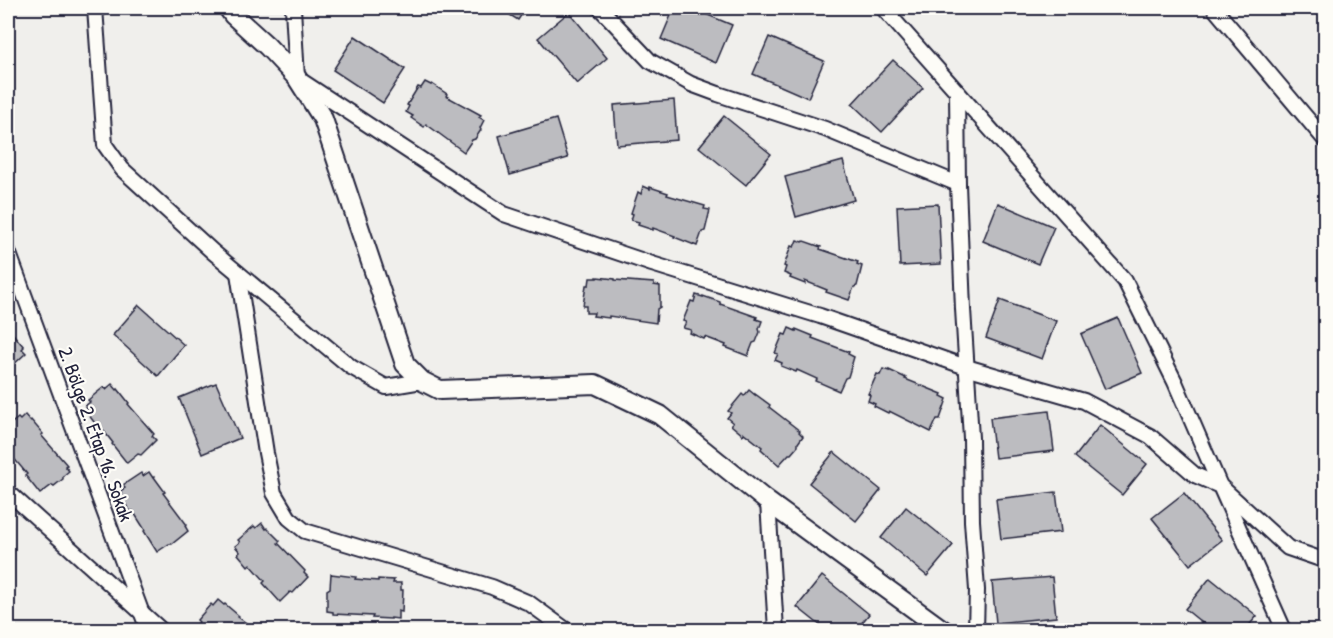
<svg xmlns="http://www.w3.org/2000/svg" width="1333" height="638" font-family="'Patrick Hand',sans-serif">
<rect width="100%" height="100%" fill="#f0efec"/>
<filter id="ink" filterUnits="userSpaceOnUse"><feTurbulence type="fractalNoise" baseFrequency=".0167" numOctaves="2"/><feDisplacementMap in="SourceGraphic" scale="12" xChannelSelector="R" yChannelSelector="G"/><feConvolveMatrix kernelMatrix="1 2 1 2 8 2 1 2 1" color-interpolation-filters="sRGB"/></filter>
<g filter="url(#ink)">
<g fill="#bcbcc0" stroke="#22223b" stroke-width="1.5">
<path d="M499,8H526L518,20Z"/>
<path d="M674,8H691L732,25L716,63L661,39Z"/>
<path d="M569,12L607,58L577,84L538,38Z"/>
<path d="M355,36L405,69L383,103L333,70Z"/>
<path d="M769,37L824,61L808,98L753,74Z"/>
<path d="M893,60L923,88L882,132L852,104Z"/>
<path d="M425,82L431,85L432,84L447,94L446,96L481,115L479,117L484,120L480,128L481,130L475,139L472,140L464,152L426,124L424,127L411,118L413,116L406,112L409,106L407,105L418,87L421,88Z"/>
<path d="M674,100L677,140L617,145L614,105Z"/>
<path d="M724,116L771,154L746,185L699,147Z"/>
<path d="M556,119L568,158L510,175L499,136Z"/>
<path d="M843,161L854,200L796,217L785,177Z"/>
<path d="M643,186L650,189V187L668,193L667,195L705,206L704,209L710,210L705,231L702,232L697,246L674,237L675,236L653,228V230L638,225L639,222L631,220L633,214L631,213L638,192L641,194Z"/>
<path d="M998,203L1054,227L1038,264L983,241Z"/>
<path d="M938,204L941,264L900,266L897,206Z"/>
<path d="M797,240L803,242L804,241L821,247L820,249L858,262L857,264L862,266L857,286L854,287L849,300L826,292L827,290L805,281V284L790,278L791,276L784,273L786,267L784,266L791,246L794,247Z"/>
<path d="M597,277L615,279V280L654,283V285L660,286V307L657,309L656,323L609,316V318L593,316L594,313H586V306H583L586,285H589L590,278H597Z"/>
<path d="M696,295L703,297V296L720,302V304L757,317L756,319L762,321L759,329L760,332L756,342L753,343L748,356L725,347L726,345L705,337L704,339L690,333L691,330L683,328L686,322L683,321L691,301L694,302Z"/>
<path d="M1000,300L1056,321L1042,359L986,338Z"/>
<path d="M139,305L184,345L158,376L113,335Z"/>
<path d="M1118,318L1142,373L1105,389L1081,334Z"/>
<path d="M8,328L24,347L22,349L26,353L10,368L8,367Z"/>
<path d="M789,328L796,331V329L813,336L812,338L849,352L848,354L854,357L848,377L845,378L839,391L816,381L817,379L797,370L796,372L781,366L782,363L775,360L778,354L775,353L783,334L786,335Z"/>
<path d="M883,369L889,371V370L906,378L905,379L942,394L941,396L947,399L940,419H937L931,432L889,411L888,413L874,406L875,404L868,401L870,395L868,394L877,374L880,375Z"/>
<path d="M216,383L240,438L202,454L179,398Z"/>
<path d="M112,384L117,390L118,389L129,403L128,404L154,434L152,436L156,440L141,455L138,454L127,463L112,444L113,443L99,425L97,426L88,414L90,413L85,406L90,402L88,400L104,387L106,389Z"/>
<path d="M749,390L755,395V394L770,405L769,407L800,431L799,432L803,436L798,443V446L791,454H789L779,465L761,449L762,447L744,433L743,435L731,425L733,423L727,418L731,413L728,411L742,394L744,396Z"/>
<path d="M1049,411L1054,451L995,458L990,418Z"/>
<path d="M25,415L30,421L31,420L43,434L41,435L67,465L65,466L69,471L63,476V479L54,486L52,485L40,494L25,475L27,474L12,456L11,457L8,454V426L18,418L20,420Z"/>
<path d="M1100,425L1147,464L1122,495L1075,457Z"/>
<path d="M834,452L881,490L856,521L809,483Z"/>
<path d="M149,472L153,478L154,477L165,492L163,493L187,525L185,526L188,531L172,544H169L157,552L144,531L145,530L133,511L131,512L122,500L124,498L120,491L125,488L123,485L141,473L143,476Z"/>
<path d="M1056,492L1061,532L1001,539L996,499Z"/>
<path d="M1184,493L1222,540L1190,565L1152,518Z"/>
<path d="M906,507L953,545L927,576L881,538Z"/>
<path d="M262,523L266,529L267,528L280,541L278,543L305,571L304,573L308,577L293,593L290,592L280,602L263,583L265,581L250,564L248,566L238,554L240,552L235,546L240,542L238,540L254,526L256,528Z"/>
<path d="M331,574L356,577L355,579L378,581V579L394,580L393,583H401V590H403L402,612L398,611V619L391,618V619L372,618L373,616L333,614V612L327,611V590L330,588Z"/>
<path d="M822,576L869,614L856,630H826L797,607Z"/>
<path d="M1052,577L1056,617L996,623L992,582Z"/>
<path d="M1210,578L1257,616L1245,630H1211L1185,609Z"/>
<path d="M218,600L224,605L225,604L239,616L238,617L256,630H199L195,627L199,622L197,620L211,604L213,606Z"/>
</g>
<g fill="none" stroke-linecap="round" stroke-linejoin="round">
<g stroke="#22223b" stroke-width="18">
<g id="minor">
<path d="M95,8L105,145L122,169L213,252L351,367L386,387L422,381"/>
<path d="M293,8L297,78L504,214L652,264L820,316L966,367L1084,401L1150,436L1195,475L1220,486L1284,630"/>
<path d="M600,8L650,61L691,84L718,94L825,129L958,184"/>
<path d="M883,8L1125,281L1175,382L1220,486L1288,548L1326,561"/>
<path d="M1214,8L1326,141"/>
<path d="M957,92L958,184L963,309L971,438L972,521L977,590L976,630"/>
<path d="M8,251L148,630"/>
<path d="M238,273L266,453L274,493L289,518L305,531L492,587L529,603L566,630"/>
<path d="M8,492L161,630"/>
<path d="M768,502L776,630"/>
</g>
</g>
<g stroke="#22223b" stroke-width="22">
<path id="tertiary" d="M228,8L233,15L267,46L297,78L323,119L405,364L422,381L440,390L595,384L660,415L768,502L943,630"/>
</g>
<use href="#minor" stroke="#fdfcf7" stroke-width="14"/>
<use href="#tertiary" stroke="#fdfcf7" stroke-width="18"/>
</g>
</g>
<g text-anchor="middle" stroke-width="4.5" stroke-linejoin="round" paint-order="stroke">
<g font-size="20" fill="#22223b" stroke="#fdfcf7">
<text transform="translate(96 434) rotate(70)" y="7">2. Bölge 2. Etap 16. Sokak</text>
</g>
</g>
<rect width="1333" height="638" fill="none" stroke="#fdfcf7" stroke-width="30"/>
<rect x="15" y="15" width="1303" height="608" fill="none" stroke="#22223b" stroke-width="2" filter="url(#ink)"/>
</svg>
